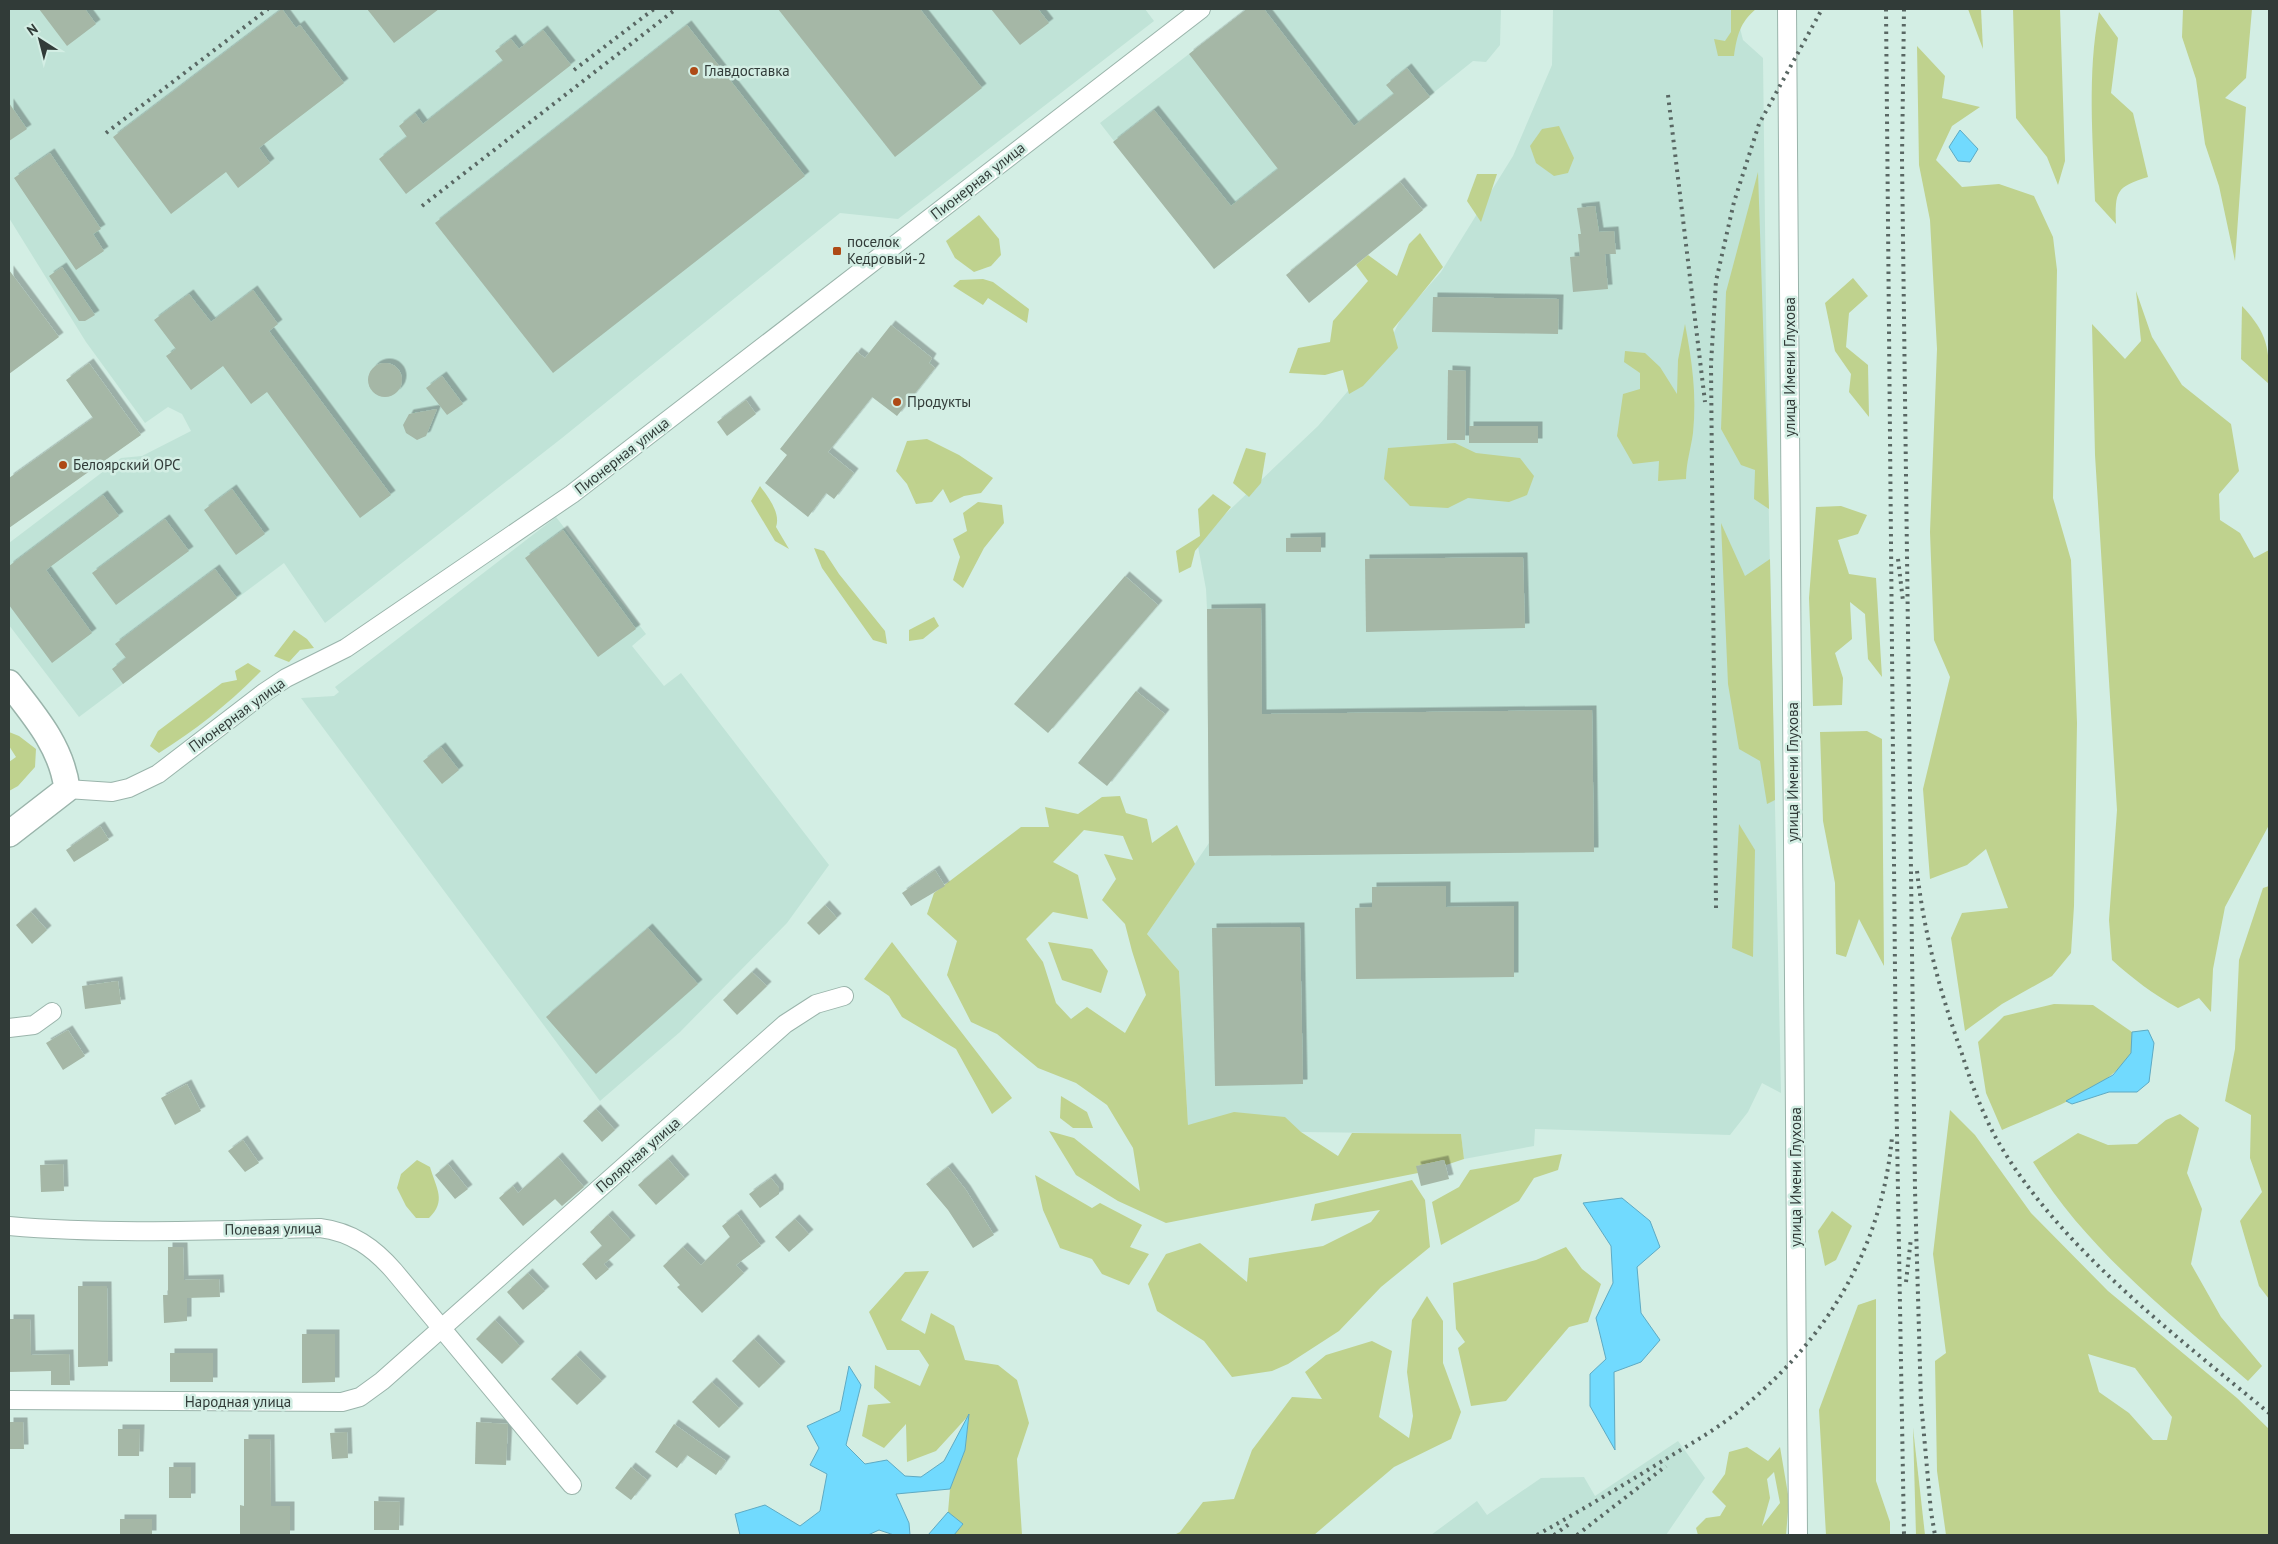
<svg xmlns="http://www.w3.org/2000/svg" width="2278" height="1544" font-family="'PT Sans',sans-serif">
<defs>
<filter id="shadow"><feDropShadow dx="4.5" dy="-4.5" stdDeviation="0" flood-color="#0004"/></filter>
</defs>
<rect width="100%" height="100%" fill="#d3eee4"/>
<g fill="#c0e3d7">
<path d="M9,9H1145L1154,21L898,219L840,213L562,438L325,623L284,563L79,717L9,625V543L121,458L142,456L191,431L182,414L168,407L145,423L86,342L9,218Z"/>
<path d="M1247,9H1501L1500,45L1486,62L1473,61L1214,269L1100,123Z"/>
<path d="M1553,9H1735L1743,40L1763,58L1768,474L1781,1093L1762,1083L1748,1112L1730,1135L1535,1129L1534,1146L1464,1159L1461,1134L1301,1132L1188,1125L1179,971L1147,934L1209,843L1207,609L1206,589L1197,541L1318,426L1389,343L1402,316L1441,272L1513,156L1552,65Z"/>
<path d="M556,517L646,634L632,646L664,686L681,673L829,865L787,923L680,1032L600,1101L301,698L334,696L339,692L335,687Z"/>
<path d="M1678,1441L1705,1478L1666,1535H1431L1477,1501L1487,1515L1541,1478L1584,1477L1595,1496Z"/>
</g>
<g fill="#bfd28e" fill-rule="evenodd">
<path d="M1731,9H1756C1740,22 1737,36 1734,56H1718L1714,39L1725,41L1731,32Z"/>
<path d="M1968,9H1981L1983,49Z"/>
<path d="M2013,9H2060L2065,161L2058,185L2047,157L2016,118Z"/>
<path d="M2183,9H2252L2246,78L2225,98L2246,107L2235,261L2219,186L2205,144L2196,79L2182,37Z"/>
<path d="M2099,12L2118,38L2111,93L2133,113L2148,177C2116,187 2115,191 2116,224L2095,201C2093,138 2087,74 2099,12Z"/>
<path d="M1917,46L1945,76L1942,98L1980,107L1952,126L1936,160L1962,187L1999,184L2034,196L2053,237L2057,270L2053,498L2071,560L2077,723L2074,906L2071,953L2052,976L2002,1004L1965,1031L1951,938L1962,913L2008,908L1986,849L1967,865L1930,879L1923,789L1950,677L1934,640L1930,532L1937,349L1930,220L1919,165Z"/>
<path d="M1559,126L1574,158L1568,173L1554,176L1536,163L1530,146L1542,129Z"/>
<path d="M1758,172L1768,474L1769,509L1754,499L1755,470L1741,465L1721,429L1726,292Z"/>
<path d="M1477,174H1497L1481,222L1467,201Z"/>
<path d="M979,215L999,239L1001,255L991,266L974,272L955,258L946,241Z"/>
<path d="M1420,233L1443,267L1393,329L1398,348L1363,386L1349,394L1343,370L1325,375L1289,373L1298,348L1330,342L1333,321L1368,281L1356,265L1368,255L1397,276L1409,244Z"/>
<path d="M1853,278L1868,296L1849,313L1846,347L1868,365L1869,417L1849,392L1851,374L1835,351L1825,303Z"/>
<path d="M983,279L993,282L1029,309L1027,323L988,298L983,305L953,286L960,280Z"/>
<path d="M2136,291L2152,337L2182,385L2231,424L2239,471L2219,494L2220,520L2240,533L2254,558L2269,550V825L2225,907L2213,969L2211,1012L2199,998L2178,1008C2153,994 2133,979 2112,960L2109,920L2117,810L2095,455L2092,324L2125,359L2141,341Z"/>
<path d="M2242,306C2268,334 2269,347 2269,384L2241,359Z"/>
<path d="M1685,324C1692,361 1697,395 1693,433C1691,448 1686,463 1686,479L1658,481L1659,461L1633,464L1617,436L1623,394L1640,389V373L1624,362L1625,351L1645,353L1660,367L1677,394L1678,360Z"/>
<path d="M927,439L959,455L993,478L981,493L964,496L950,503L943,489L932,502L916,504L907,484L896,471L907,441Z"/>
<path d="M1455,443L1476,453L1520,458L1534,476L1527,495L1509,502L1468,498L1448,508L1410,506L1384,479L1388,448Z"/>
<path d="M1246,448L1266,453L1261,483L1249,497L1233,483Z"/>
<path d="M760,486C768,497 781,513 776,527L789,549L775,541L751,501Z"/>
<path d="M1213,494L1231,507L1195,551L1191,567L1179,573L1176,551L1200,536L1198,509Z"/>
<path d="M978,502L1002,505L1004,523L984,548L963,588L953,580L960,557L953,539L967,531L963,513Z"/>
<path d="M1841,506L1867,515L1858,534L1838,540L1849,574L1876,578L1882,677L1868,659L1865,614L1850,602L1852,639L1835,653L1843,678L1842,705L1813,706L1809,598L1816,507Z"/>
<path d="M1721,523L1745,576L1770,559L1775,800L1767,804L1760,761L1739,749L1728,684Z"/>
<path d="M814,548L824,551L839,574L885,631L887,644L873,640L822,568Z"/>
<path d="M934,617L939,626L923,639L909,641V630Z"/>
<path d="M294,630L307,639L314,648L300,650L289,662L274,656Z"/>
<path d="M248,663L261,671C231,702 196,730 159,753L150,746L158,731L222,683L237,680L235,671Z"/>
<path d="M1867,731L1882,739L1884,966L1859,919L1846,957L1836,954L1835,883L1823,821L1820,732Z"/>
<path d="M9,732L19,736L36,749L35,767L18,786L9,791V762L16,757L9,746Z"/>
<path d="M1120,796L1126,813L1147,819L1152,843L1177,825L1195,864L1147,934L1179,971L1188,1125L1234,1112L1285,1117L1301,1132L1338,1156L1352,1133L1461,1134L1464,1159L1446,1165L1444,1160L1417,1166L1418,1173L1166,1223L1118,1201L1076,1175L1049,1131L1074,1138L1140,1191L1133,1148L1107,1105L1076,1083L1038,1068L997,1034L971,1022L947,975L957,941L927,914L934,893L1021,827H1049L1045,807L1078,814L1102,797ZM1084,830L1123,836L1133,860L1104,854L1116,879L1102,900L1125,924L1132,951L1146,995L1125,1033L1087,1007L1071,1019L1056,1003L1043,962L1026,939L1053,912L1088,919L1078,875L1053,862Z"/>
<path d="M1739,824L1755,850L1753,957L1732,948Z"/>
<path d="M2269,886V1299L2259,1286L2240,1221L2262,1192L2250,1158L2251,1115L2225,1101L2235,1049L2239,960L2263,888Z"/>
<path d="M892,942L1012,1098L992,1114L956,1049L902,1017L889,996L864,979Z"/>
<path d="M1048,942L1092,949L1108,971L1101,993L1062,980Z"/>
<path d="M2054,1004L2093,1005L2132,1032C2132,1039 2133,1049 2130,1055C2108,1090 2039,1113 2002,1130L1986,1093L1978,1042L2004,1016Z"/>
<path d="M1061,1096L1087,1112L1093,1128H1073L1060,1118Z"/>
<path d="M1950,1110L1975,1135L2031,1213L2108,1291L2237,1398L2269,1429V1535H1946L1937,1471L1935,1361L1946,1353L1933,1254ZM2088,1354L2135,1368L2172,1417L2167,1440H2153L2129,1413L2099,1392Z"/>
<path d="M2180,1114L2199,1128L2187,1173L2202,1209L2191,1264L2221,1317L2262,1366L2248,1381C2170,1314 2087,1250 2033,1162L2078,1133L2108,1145L2137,1144L2166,1120Z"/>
<path d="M1562,1154L1558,1170L1534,1178L1519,1201L1441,1245L1432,1202L1459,1187L1470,1170Z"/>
<path d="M417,1160L430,1167C436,1188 447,1201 429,1218H416L406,1206L397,1188L401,1174Z"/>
<path d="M1035,1175L1092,1208L1100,1203L1142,1225L1130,1247L1149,1254L1129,1285L1102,1274L1092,1259L1060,1248L1043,1210Z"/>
<path d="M1412,1180L1425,1200L1430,1247L1381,1287L1339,1331L1288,1364L1272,1371L1232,1377L1204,1341L1157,1311L1148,1284L1166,1254L1200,1243L1247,1282L1249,1258L1323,1246L1371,1222L1380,1210L1311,1221L1315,1204Z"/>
<path d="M1832,1211L1852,1226L1836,1260L1825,1266L1818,1231Z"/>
<path d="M1566,1247L1582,1269L1601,1284L1588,1322L1569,1327L1506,1401L1471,1406L1458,1348L1465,1342L1456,1329L1453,1283L1536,1260Z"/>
<path d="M929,1271L901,1320L925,1334L931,1313L954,1326L965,1360L998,1365L1017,1380L1029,1423L1017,1459L1022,1535H954L963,1524L948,1512L950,1489L965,1450L969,1415L936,1451L907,1462L906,1424L884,1448L862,1436L868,1405L891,1403L874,1388L875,1365L920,1386L929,1365L919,1350H887L869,1312L905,1272Z"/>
<path d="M1427,1296L1443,1321V1363L1461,1412L1451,1439L1394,1467L1314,1535H1174L1180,1532L1203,1502L1234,1499L1252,1450L1292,1397L1322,1399L1305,1372L1326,1355L1372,1341L1392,1351L1379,1417L1409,1438L1413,1416L1407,1372L1412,1320Z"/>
<path d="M1876,1299V1481L1890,1522V1535H1826L1819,1410L1858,1305Z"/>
<path d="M1913,1428L1925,1535H1916Z"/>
<path d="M1747,1447L1768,1461L1780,1447L1789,1500L1786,1535H1698L1696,1528L1706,1518L1720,1516L1726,1506L1712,1492L1725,1474L1729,1452ZM1774,1472L1780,1503L1762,1526L1770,1498L1767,1479Z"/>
</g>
<g fill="#71dafe" stroke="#5eaac3">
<path d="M1960,130L1978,149L1970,162L1958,161L1949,147Z"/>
<path d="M2148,1030L2154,1043L2149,1082L2137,1092H2109L2072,1104L2066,1101L2113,1075L2131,1053L2132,1032Z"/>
<path d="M1622,1198L1650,1221L1660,1247L1637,1267L1641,1313L1660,1340L1641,1362L1614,1372L1615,1450L1590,1406V1374L1606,1359L1596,1318L1613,1283L1611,1246L1583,1203Z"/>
<path d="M849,1366L861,1385L846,1445L865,1464L887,1460L905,1476L921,1477L944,1461L969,1414L965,1450L950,1489L896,1494L909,1523L910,1535H894L879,1530L868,1535H740L735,1514L765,1505L800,1526L820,1511L827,1474L810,1465L819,1448L807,1426L840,1411Z"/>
<path d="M948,1512L963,1524L954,1535H928Z"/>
</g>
<g fill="#a5b7a6" filter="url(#shadow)">
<path d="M39,9H85L96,24L67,46Z"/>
<path d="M282,9L296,28L300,25L344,83L259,148L270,163L238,188L226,172L171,214L113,137Z"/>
<path d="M367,9H439L394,43Z"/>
<path d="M778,9H920L982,88L895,157Z"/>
<path d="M991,9H1038L1049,23L1020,45Z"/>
<path d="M1247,9H1264L1354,126L1394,94L1386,85L1407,68L1430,97L1214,269L1113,142L1154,110L1231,206L1278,169L1189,54Z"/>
<path d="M687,25L805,176L553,373L435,223Z"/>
<path d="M543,30L571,65L406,194L379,159L407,137L399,126L415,113L423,124L503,61L495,51L511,39L519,49Z"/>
<path d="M9,103L27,129L9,141Z"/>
<path d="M50,153L101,229L93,234L104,251L76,270L14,178Z"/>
<path d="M1400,182L1423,210L1309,303L1286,275Z"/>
<path d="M1595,206L1599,232L1614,231L1616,254H1605L1608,289L1573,292L1570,257L1580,256L1578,234H1581L1577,208Z"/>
<path d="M62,267L95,315L85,321H79L49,276Z"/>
<path d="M9,270L59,337L9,374Z"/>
<path d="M253,290L278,324L269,331L391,495L360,518L267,392L251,404L223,366L191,390L166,356L176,349L154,320L189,294L211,322Z"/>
<path d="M1433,297L1559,299L1558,334L1432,332Z"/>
<path d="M891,325L932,358L929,363L935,368L897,416L872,397L828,452L854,473L834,499L826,493L808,517L765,483L787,455L780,449L857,352L865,358Z"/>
<path d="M89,363L141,435L9,528V478L93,418L66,380Z"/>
<circle cx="385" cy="380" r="17"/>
<path d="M1448,370L1466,371L1465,440H1447Z"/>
<path d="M442,376L463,404L447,415L426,388Z"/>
<path d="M746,400L756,414L727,436L717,422Z"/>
<path d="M437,409L426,436L417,440L406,433L403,425L409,414Z"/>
<rect x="1469" y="426" width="69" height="17"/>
<path d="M232,489L265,534L236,555L204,510Z"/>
<path d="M103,495L119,516L46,570L92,633L52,663L9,605V566Z"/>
<path d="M165,519L189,551L116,605L92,573Z"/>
<path d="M563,530L636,629L598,657L525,558Z"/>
<path d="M1321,537V552H1286V538Z"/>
<path d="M1523,557L1525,628L1366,632L1365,559Z"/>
<path d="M215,569L237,598L123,684L112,669L126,658L115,644Z"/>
<path d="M1125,576L1158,605L1048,733L1014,704Z"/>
<path d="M1261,608L1262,714L1592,710L1594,852L1209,856L1207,609Z"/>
<path d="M1136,691L1165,714L1107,786L1078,763Z"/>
<path d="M441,747L459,770L442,784L423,761Z"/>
<path d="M100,826L109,840L74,862L66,850Z"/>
<path d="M935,870L945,886L911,906L902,893Z"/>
<path d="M1446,886V907L1514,906V977L1356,979L1355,908L1372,907V887Z"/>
<path d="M825,905L837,918L819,935L807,923Z"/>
<path d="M31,912L47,930L32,944L16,925Z"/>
<path d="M1300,927L1303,1084L1215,1086L1212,928Z"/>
<path d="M648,928L698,984L596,1074L546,1017Z"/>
<path d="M752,972L767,986L737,1015L723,1000Z"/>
<path d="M118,981L121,1004L85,1009L82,986Z"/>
<path d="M68,1030L85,1056L63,1070L46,1043Z"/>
<path d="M187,1084L201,1111L175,1125L161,1098Z"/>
<path d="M596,1109L615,1130L602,1142L583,1121Z"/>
<path d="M243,1140L259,1163L245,1172L228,1151Z"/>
<path d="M558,1157L584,1187L562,1206L555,1199L523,1226L499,1198L513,1186L518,1193Z"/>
<path d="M668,1159L685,1179L656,1205L638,1185Z"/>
<path d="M1444,1160L1449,1179L1421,1186L1416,1166Z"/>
<path d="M63,1164L64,1191L41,1192L40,1165Z"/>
<path d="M448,1164L468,1189L455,1199L435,1175Z"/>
<path d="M948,1167L966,1190L994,1235L973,1248L948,1210L926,1184Z"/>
<path d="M771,1178L779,1188V1194L760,1208L749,1194Z"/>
<path d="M737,1214L761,1246L736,1265L744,1273L702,1313L677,1287L680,1285L663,1266L683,1247L701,1265L730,1237L722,1226Z"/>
<path d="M608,1215L631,1240L604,1264L609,1269L596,1280L582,1264L602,1246L590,1232Z"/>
<path d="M795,1219L809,1234L789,1252L775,1237Z"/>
<path d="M168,1247H183L184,1280L219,1279L220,1297L187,1298V1321L164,1323L163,1295H168Z"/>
<path d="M528,1273L545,1291L523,1310L507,1292Z"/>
<path d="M78,1286H107L108,1366L78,1367Z"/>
<path d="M9,1319H30L31,1355L69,1354L70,1385H51V1371L9,1372Z"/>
<path d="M495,1320L520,1346L502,1364L476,1339Z"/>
<path d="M302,1334H335V1382L302,1383Z"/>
<path d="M754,1339L781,1366L759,1388L732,1361Z"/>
<rect x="170" y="1353" width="43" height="29"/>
<path d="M576,1355L602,1381L577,1405L551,1379Z"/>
<path d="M712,1382L739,1408L719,1428L692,1402Z"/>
<path d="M9,1422H23L24,1449H9Z"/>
<path d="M476,1422L508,1424L506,1465L475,1464Z"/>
<path d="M674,1424L726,1461L716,1475L687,1455L677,1468L655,1452Z"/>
<path d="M118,1429H140L139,1456H118Z"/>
<path d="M347,1432L348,1458L332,1459L330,1433Z"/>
<path d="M244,1439H270L271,1506H290V1535H240V1505L244,1506Z"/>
<rect x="169" y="1467" width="22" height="31"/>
<path d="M631,1467L647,1480L631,1500L615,1488Z"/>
<path d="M374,1501L400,1502L399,1530H374Z"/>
<rect x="120" y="1519" width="32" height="16"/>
</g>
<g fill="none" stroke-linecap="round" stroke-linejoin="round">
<g stroke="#9ab4ab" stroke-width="20">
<g id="street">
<path d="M1787,9L1798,1535"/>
<path d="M67,789L112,792L129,788L158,774L265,692L286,678L346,648L572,494L1201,9"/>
<path d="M9,1028L34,1025L52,1012"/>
<path d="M9,1226C112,1235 217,1230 320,1228C352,1232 374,1248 394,1271L572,1485"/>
<path d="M9,1400L342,1402L360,1397L382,1381L785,1024L816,1004L844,996"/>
</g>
</g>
<g stroke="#9ab4ab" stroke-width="28">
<path id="secondary" d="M9,683C34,715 62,747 67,789L9,834"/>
</g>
<use href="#street" stroke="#fff" stroke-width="18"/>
<use href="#secondary" stroke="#fff" stroke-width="25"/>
<g stroke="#596763" stroke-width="4" stroke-dasharray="2.5 5" stroke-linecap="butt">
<path d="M1886,9L1896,1077L1904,1535"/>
<path d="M1904,9L1902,159L1915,1190L1921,1402L1931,1512L1935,1535"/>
<path d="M574,70L654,9"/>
<path d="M1668,95L1705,402"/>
<path d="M106,133L268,9"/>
<path d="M422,206L676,9"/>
<path d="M1898,559L1903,601"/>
<path d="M1917,871C1924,934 1941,995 1962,1054C1971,1083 1982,1112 1996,1138C2057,1246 2175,1335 2269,1413"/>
<path d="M1716,908L1711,364L1716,281L1734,202L1759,124L1822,9"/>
<path d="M1906,1282L1911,1238"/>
<path d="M1537,1535C1580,1511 1622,1486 1664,1460C1692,1443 1721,1427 1746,1405C1829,1335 1882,1247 1892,1137"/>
<path d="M1554,1535L1572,1522"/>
<path d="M1577,1535L1666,1466"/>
</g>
</g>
<g fill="#ae4a16" stroke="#d3eee4" stroke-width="2">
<circle cx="694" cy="71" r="5"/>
<rect x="832" y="246" width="10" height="10" rx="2.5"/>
<circle cx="897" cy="402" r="5"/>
<circle cx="63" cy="465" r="5"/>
</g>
<g text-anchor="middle" stroke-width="5" stroke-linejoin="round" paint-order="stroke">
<g font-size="15" fill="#313b38" stroke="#d3eee4" text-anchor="start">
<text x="704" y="76">Главдоставка</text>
<text x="847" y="247">поселок<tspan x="847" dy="17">Кедровый-2</tspan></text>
<text x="907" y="407">Продукты</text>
<text x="73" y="470">Белоярский ОРС</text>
</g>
<g font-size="15" fill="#313b38" stroke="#d3eee4">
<text transform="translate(978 181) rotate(-38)" y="5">Пионерная улица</text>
<text transform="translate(1790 367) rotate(-90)" y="5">улица Имени Глухова</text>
<text transform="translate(622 456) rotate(-38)" y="5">Пионерная улица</text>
<text transform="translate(237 715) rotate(-36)" y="5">Пионерная улица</text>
<text transform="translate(1793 772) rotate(-90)" y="5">улица Имени Глухова</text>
<text transform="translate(638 1155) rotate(-41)" y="5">Полярная улица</text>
<text transform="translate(1796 1177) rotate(-90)" y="5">улица Имени Глухова</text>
<text transform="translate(273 1229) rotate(-1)" y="5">Полевая улица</text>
<text x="238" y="1407">Народная улица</text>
</g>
</g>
<rect width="2278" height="1544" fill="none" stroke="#313b38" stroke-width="20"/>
<g transform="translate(40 40) rotate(324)" stroke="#d3eee4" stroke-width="4" paint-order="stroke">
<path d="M0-4L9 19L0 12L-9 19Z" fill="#313b38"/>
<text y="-8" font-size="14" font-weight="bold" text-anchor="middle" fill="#313b38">N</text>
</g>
</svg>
